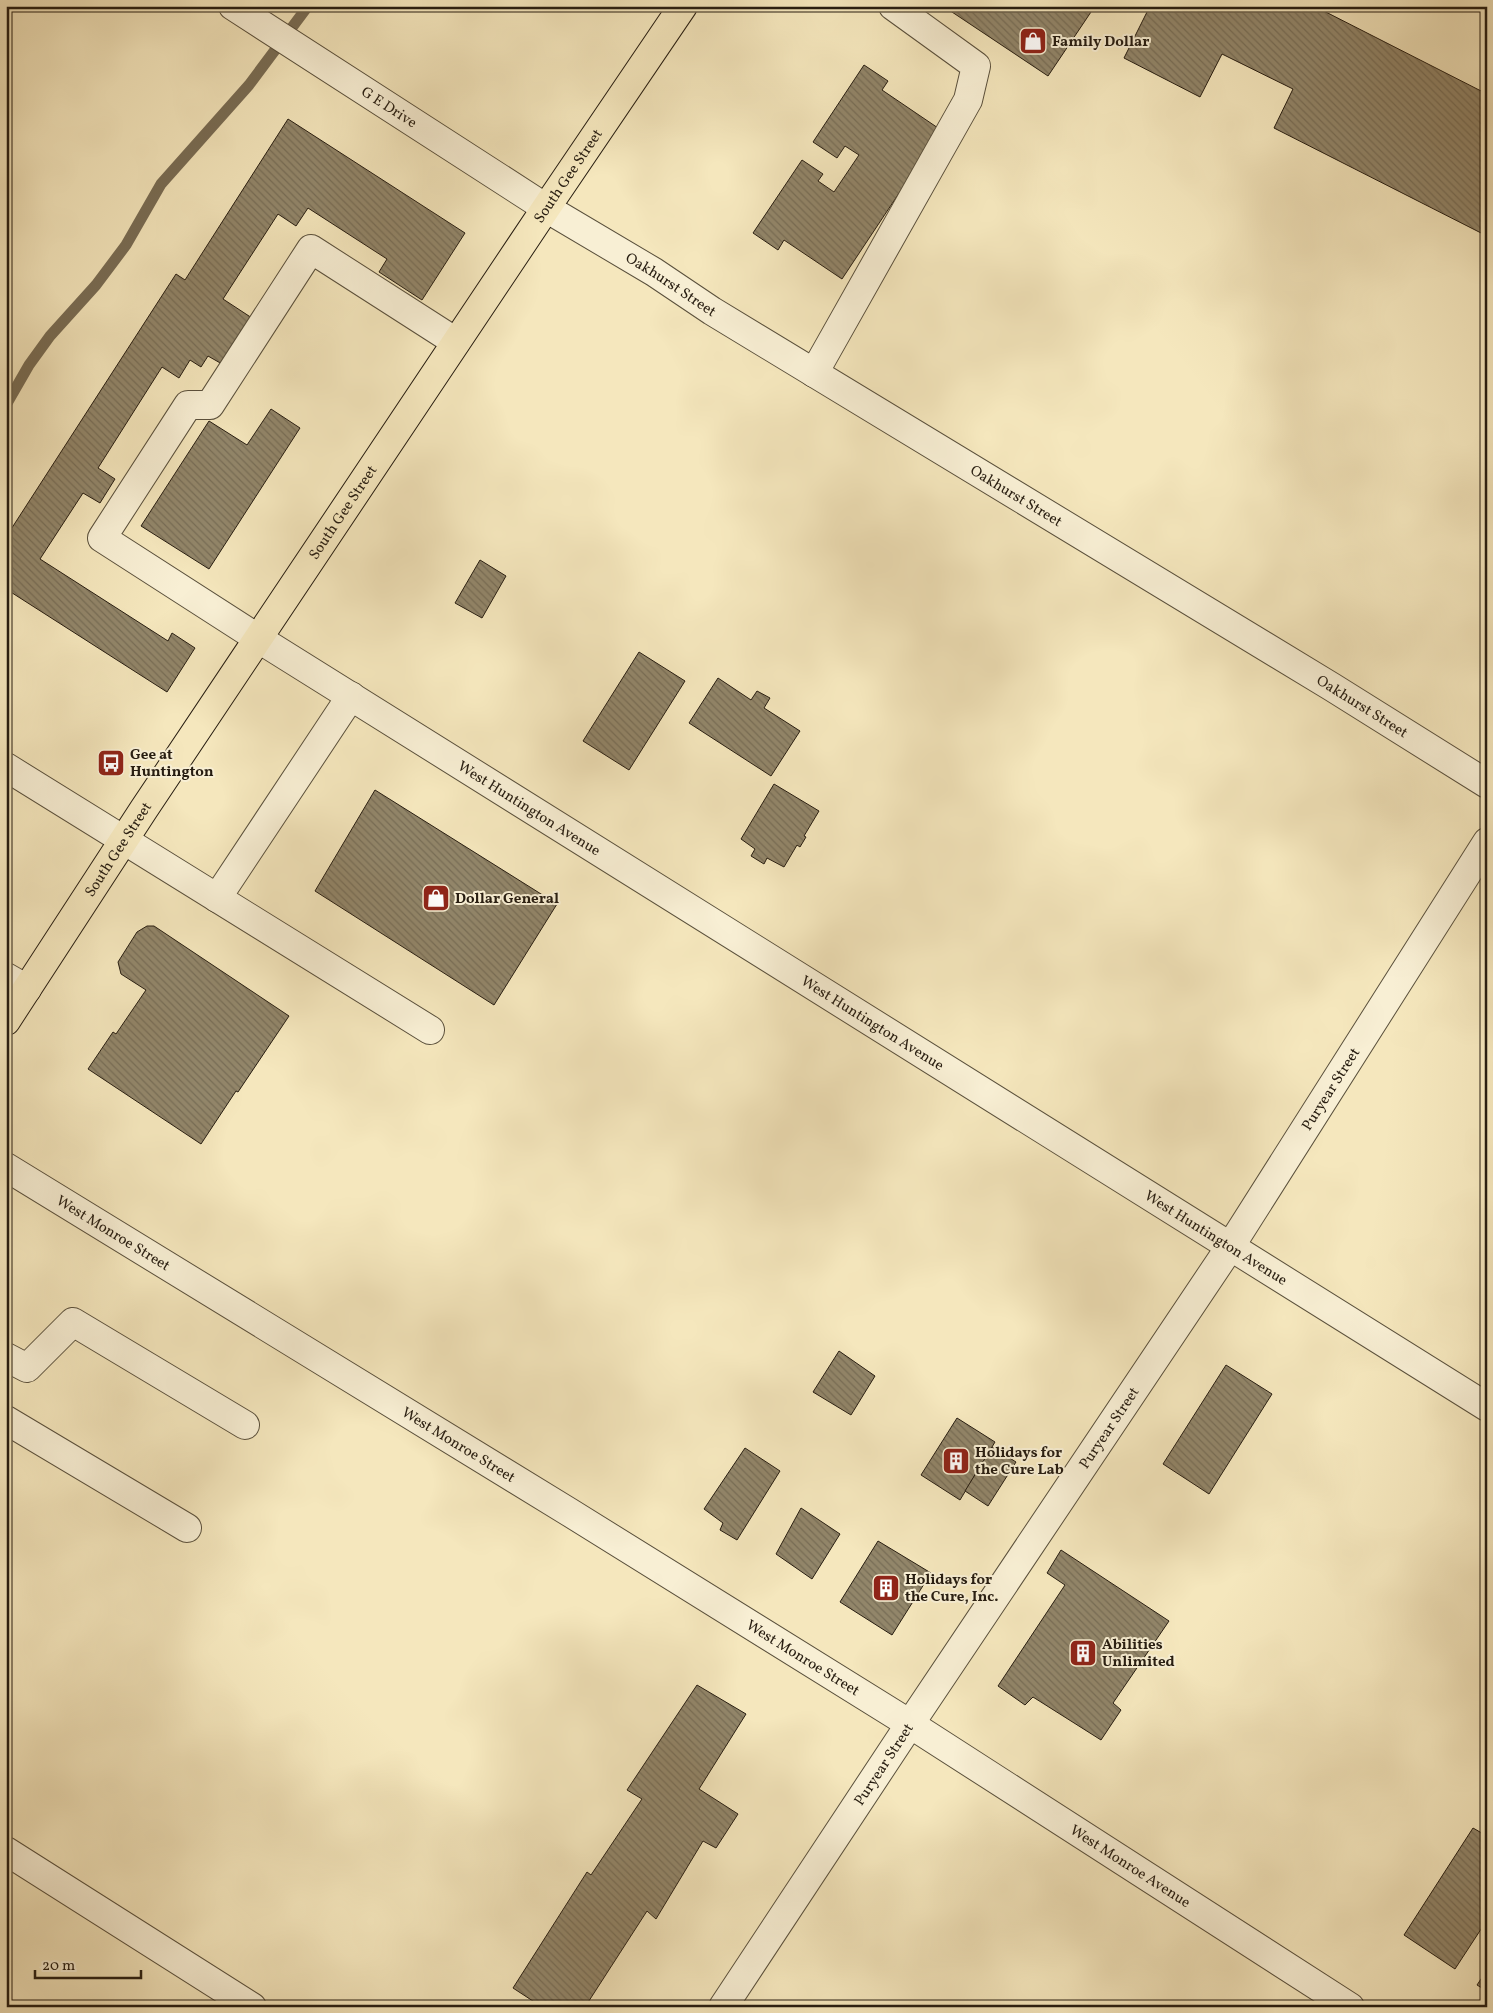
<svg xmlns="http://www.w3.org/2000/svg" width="1493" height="2013" font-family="Vollkorn,serif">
<defs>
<pattern id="building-back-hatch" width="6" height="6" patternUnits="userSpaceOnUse" patternTransform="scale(1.25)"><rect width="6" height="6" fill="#92866a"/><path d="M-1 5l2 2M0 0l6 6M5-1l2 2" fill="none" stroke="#776d56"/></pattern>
</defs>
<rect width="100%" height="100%" fill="#f5e7bd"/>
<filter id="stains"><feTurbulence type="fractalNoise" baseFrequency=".004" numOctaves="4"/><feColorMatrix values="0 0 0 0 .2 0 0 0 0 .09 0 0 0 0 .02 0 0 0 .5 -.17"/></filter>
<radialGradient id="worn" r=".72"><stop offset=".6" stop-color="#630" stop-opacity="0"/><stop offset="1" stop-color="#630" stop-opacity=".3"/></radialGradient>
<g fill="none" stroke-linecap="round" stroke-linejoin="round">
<path stroke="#796d55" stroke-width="11" d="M6,405L29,365L50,336L96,285L126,245L161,184L249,85L308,6"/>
</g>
<g fill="url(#building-back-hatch)" stroke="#271d11">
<path d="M943,6H1095L1048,76Z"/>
<path d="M1150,6H1314L1487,94V236L1274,128L1293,89L1222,54L1200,97L1124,58Z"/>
<path d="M864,65L888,81L882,90L941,130L842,279L784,240L778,250L753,233L802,160L823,174L818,181L834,192L859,155L845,146L837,158L813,142Z"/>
<path d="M288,119L465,233L422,300L379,272L387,259L308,208L296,226L278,214L223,299L252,318L222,364L208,356L201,367L190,360L179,378L162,367L98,468L115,479L100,503L83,493L40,559L168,641L172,633L195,648L167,692L6,589V537L176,274L185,280Z"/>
<path d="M271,409L300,428L209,569L141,526L209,421L247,445Z"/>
<path d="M480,560L506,576L482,618L455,603Z"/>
<path d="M639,652L685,681L629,770L583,741Z"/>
<path d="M718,678L751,700L757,691L770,698L764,708L800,731L771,776L689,723Z"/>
<path d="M774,784L819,811L804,836L806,837L800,847L797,845L784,867L767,858L764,864L751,856L755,849L741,839Z"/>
<path d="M375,790L557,904L494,1005L315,891Z"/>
<path d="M147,926H154L289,1016L238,1092L236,1091L201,1144L88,1069L113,1032L116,1034L146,990L121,974L118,962L137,932Z"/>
<path d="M839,1351L875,1376L851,1415L813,1392Z"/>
<path d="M1226,1365L1272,1394L1209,1494L1163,1464Z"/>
<path d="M957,1418L995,1442L960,1500L921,1475Z"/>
<path d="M992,1447L1016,1462L988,1506L965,1491Z"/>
<path d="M745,1448L780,1471L737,1540L720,1530L723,1523L704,1509Z"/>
<path d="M801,1508L840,1534L812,1579L776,1554Z"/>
<path d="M878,1541L931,1573L892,1635L840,1602Z"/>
<path d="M1061,1550L1169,1621L1113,1703L1121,1710L1101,1740L1033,1697L1025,1705L998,1686L1065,1585L1047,1573Z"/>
<path d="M697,1685L746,1714L699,1789L738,1814L716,1848L703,1841L656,1919L647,1911L585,2007H542L513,1988L587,1872L591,1875L642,1799L627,1790Z"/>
<path d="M1473,1828L1487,1836V1920L1455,1969L1404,1935Z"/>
<path d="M1487,1970V1991L1477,1985Z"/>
</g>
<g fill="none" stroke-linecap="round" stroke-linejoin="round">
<g stroke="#5a503c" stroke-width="30">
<g id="minor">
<path id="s1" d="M233,6L546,208L654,272L712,311L1332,687L1487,784"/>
<path id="s2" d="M456,342L311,249L210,405H188L102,538L259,639L1487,1407"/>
<path d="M814,373L968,100L976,66L893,6"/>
<path d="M6,767L430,1030"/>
<path d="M217,898L351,696"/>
<path d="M6,977L27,989"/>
<path id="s3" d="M6,1167L569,1512L910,1724L1350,2007"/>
<path d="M6,1357L27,1368L73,1322L245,1425"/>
<path d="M6,1420L187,1528"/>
<path d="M6,1851L252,2007"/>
<path id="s4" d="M723,2007L910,1724L1230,1247L1487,842"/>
</g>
</g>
<g stroke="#271d11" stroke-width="30">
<g id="major">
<path id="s5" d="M6,1021L144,809L546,208L683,6"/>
</g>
</g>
<use href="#minor" stroke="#f8efd4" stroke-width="28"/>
<use href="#major" stroke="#f5e7bd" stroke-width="28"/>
</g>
<defs>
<g id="shop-square" transform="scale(1.4375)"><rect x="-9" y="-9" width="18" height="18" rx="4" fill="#8f2418" stroke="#f8efd4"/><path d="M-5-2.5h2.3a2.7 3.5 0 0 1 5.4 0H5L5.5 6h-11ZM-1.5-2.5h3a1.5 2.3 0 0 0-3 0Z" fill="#fff"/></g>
<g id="bus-square" transform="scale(1.4375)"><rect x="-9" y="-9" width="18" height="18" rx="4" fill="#8f2418" stroke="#f8efd4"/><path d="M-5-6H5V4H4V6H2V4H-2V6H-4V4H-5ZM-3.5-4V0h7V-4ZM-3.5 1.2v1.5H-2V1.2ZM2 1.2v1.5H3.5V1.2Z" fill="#fff"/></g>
<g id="building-square" transform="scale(1.4375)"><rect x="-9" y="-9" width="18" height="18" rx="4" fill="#8f2418" stroke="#f8efd4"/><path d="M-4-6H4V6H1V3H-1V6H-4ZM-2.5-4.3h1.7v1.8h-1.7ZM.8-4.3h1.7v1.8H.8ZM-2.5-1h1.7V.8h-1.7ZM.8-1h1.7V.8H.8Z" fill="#fff"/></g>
</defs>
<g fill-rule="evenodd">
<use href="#shop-square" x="1033" y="41"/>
<use href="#bus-square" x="111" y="763"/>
<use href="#shop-square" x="436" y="898"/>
<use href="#building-square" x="956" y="1461"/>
<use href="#building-square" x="886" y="1588"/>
<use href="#building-square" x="1083" y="1653"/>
</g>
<g text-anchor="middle" stroke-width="4" stroke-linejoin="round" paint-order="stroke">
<g font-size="15" font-weight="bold" fill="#271d11" stroke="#f8efd4" text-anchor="start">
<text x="1052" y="46">Family Dollar</text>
<text x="130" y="759">Gee at<tspan x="130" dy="17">Huntington</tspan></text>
<text x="455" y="903">Dollar General</text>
<text x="975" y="1457">Holidays for<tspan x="975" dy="17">the Cure Lab</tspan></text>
<text x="905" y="1584">Holidays for<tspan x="905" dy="17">the Cure, Inc.</tspan></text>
<text x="1102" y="1649">Abilities<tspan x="1102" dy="17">Unlimited</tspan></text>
</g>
<g font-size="15" fill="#271d11" stroke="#f8efd4">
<text dy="5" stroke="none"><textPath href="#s1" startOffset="186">G E Drive</textPath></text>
<text dy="5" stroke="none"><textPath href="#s5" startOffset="1015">South Gee Street</textPath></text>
<text dy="5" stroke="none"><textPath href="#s1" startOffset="519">Oakhurst Street</textPath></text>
<text dy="5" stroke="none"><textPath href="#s1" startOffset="924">Oakhurst Street</textPath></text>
<text dy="5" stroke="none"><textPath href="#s5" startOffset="610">South Gee Street</textPath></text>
<text dy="5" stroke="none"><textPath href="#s1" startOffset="1329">Oakhurst Street</textPath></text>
<text dy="5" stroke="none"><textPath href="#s2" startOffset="1044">West Huntington Avenue</textPath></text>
<text dy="5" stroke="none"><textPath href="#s5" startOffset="205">South Gee Street</textPath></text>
<text dy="5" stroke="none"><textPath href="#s2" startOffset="1449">West Huntington Avenue</textPath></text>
<text dy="5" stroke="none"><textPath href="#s4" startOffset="1101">Puryear Street</textPath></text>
<text dy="5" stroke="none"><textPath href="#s3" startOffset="126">West Monroe Street</textPath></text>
<text dy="5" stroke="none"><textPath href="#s2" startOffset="1854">West Huntington Avenue</textPath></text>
<text dy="5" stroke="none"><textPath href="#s4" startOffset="696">Puryear Street</textPath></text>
<text dy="5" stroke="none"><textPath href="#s3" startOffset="531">West Monroe Street</textPath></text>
<text dy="5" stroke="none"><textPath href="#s3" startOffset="936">West Monroe Street</textPath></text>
<text dy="5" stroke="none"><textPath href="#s4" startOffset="291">Puryear Street</textPath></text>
<text dy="5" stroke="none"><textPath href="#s3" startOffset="1324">West Monroe Avenue</textPath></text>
</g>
</g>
<rect width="1493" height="2013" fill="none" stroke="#f5e7bd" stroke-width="25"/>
<rect x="8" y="8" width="1478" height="1998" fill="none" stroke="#271d11" stroke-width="2.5"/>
<rect x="12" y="12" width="1468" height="1988" fill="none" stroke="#271d11"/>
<path d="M35 1970v8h106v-8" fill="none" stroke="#271d11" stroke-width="2.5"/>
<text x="42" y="1970" font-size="15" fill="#271d11" stroke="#f8efd4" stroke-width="4" paint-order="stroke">20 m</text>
<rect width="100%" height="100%" filter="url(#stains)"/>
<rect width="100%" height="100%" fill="url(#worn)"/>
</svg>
